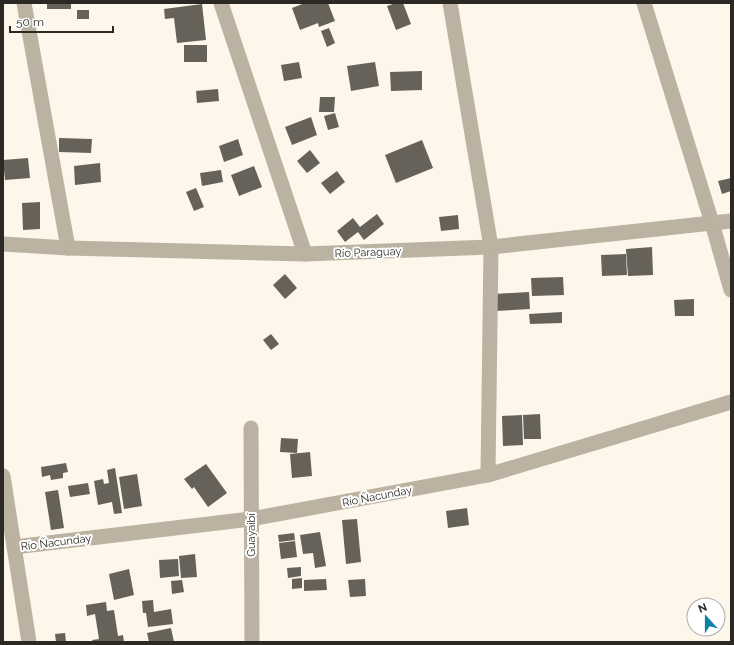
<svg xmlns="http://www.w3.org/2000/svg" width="734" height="645" font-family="Raleway,sans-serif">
<rect width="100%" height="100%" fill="#fcf6eb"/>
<g fill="#676259">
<rect x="47" y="3" width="24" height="6"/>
<path d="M305,3H328L335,21L319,27L318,23L300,30L292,8Z"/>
<path d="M396,3H403L411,24L396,30L387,6Z"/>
<path d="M202,4L206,40L177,43L174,18L165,19L164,9Z"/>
<rect x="77" y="10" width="12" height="9"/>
<path d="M329,28L335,43L327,47L321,31Z"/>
<rect x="184" y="45" width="23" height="17"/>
<path d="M299,62L302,78L284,81L281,65Z"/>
<path d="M375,62L379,86L351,91L347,66Z"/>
<path d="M422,71V90L391,91L390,72Z"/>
<path d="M218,89L219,101L197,103L196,91Z"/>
<path d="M320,97H335L334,112H319Z"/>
<path d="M335,113L339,127L328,130L324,116Z"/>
<path d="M311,117L317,135L292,145L285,127Z"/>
<path d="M59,138L92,139L91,153L59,152Z"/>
<path d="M238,139L243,155L224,162L219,146Z"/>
<path d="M422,140L433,168L396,183L385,155Z"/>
<path d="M310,150L320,163L307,173L297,161Z"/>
<path d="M28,158L30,178L5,180L3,160Z"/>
<path d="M100,163L101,182L75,185L74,166Z"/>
<path d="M254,166L262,187L239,196L231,175Z"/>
<path d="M221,170L223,182L202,186L200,173Z"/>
<path d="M337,171L345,182L330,194L321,183Z"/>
<path d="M731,178V191L722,194L718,181Z"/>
<path d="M196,188L204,207L194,211L186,192Z"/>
<path d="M40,202V229L23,230L22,203Z"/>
<path d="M377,214L384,224L364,240L358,232L345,242L337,231L353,218L360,227Z"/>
<path d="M458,215L459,229L441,231L439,217Z"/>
<path d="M652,247L653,275L628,276L626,249Z"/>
<path d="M626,254L627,275L602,276L601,255Z"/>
<path d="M285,274L297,288L285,299L273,285Z"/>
<path d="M563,277L564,295L532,296L531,278Z"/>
<path d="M529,292L530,309L495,311L494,294Z"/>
<path d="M694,299V316H675L674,300Z"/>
<path d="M562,312V323L530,324L529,314Z"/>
<path d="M271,334L279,344L271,350L263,340Z"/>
<path d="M540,414L541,439H524L523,415Z"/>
<path d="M522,415L523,445L503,446L502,416Z"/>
<path d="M281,438L298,439L297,453L280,452Z"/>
<path d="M310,452L312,476L292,478L290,454Z"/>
<path d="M66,463L68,472L63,473V478L51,480L50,475L42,477L41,467Z"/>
<path d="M206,464L227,493L208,507L194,487L192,489L184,479Z"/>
<path d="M115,468L122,513L114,514L112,502L98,505L94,481L103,479L104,484L109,483L107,470Z"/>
<path d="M137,474L142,506L124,509L119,477Z"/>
<path d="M88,483L90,494L70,497L68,486Z"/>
<path d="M58,490L64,528L51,530L45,492Z"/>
<path d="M467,508L469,525L448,528L446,511Z"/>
<path d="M357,519L361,562L346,564L342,520Z"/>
<path d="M320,532L326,566L315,568L313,553L303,554L300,535Z"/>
<path d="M294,533L295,540L279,542L278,535Z"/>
<path d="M295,541L297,557L281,559L279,543Z"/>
<path d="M195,554L197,577L181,578L179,556Z"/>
<path d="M178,559L179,576L160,578L159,560Z"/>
<path d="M301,567V576L288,578L287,568Z"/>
<path d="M129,569L134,595L114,600L109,574Z"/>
<path d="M302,578V588L292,589V579Z"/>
<path d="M326,579L327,590L304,591V580Z"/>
<path d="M365,579L366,596L350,597L348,580Z"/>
<path d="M182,580L184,592L172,594L171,581Z"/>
<path d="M153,600L154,612L171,609L173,624L148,627L146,613H143L142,601Z"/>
<path d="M106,602L107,611L114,610L118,636L123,635L124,642H93L92,640L99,639L95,614L87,616L86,605Z"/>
<path d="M171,628L174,642H149L147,633Z"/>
<path d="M65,633L66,642H56L55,634Z"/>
</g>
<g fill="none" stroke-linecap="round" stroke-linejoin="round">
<g stroke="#bcb2a1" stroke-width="15">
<path d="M24,3L68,248"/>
<path d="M221,3L305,254"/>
<path d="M450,3L491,247L488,475"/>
<path d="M644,3L712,223L731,290"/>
<path d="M3,244L68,248L305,254L491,247L712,223L731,221"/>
<path d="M251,428L252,642"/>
<path d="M3,476L29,642"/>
<path d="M14,547L251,519L488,475L731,402"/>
</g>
</g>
<g text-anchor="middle" stroke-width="4" stroke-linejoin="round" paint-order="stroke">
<g font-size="11" fill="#2c2925" stroke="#fff">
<text transform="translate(368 252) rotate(-2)" y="4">Río Paraguay</text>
<text transform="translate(377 496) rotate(-11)" y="4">Río Ñacunday</text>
<text transform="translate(251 535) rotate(-90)" y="4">Guayaibí</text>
<text transform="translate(56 542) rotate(-7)" y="4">Río Ñacunday</text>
</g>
</g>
<rect width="734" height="645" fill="none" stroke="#2c2925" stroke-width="8"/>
<g transform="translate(706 617) rotate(339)"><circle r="19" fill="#ffffff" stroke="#aba9a8"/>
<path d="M0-3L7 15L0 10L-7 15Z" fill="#0e80a8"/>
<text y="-6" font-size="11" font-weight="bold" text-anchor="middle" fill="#2c2925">N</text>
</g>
<path d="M10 26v6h103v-6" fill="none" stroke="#2c2925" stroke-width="2"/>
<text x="16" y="26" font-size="12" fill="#2c2925" stroke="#ffffff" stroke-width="3" paint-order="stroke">50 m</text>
</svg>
